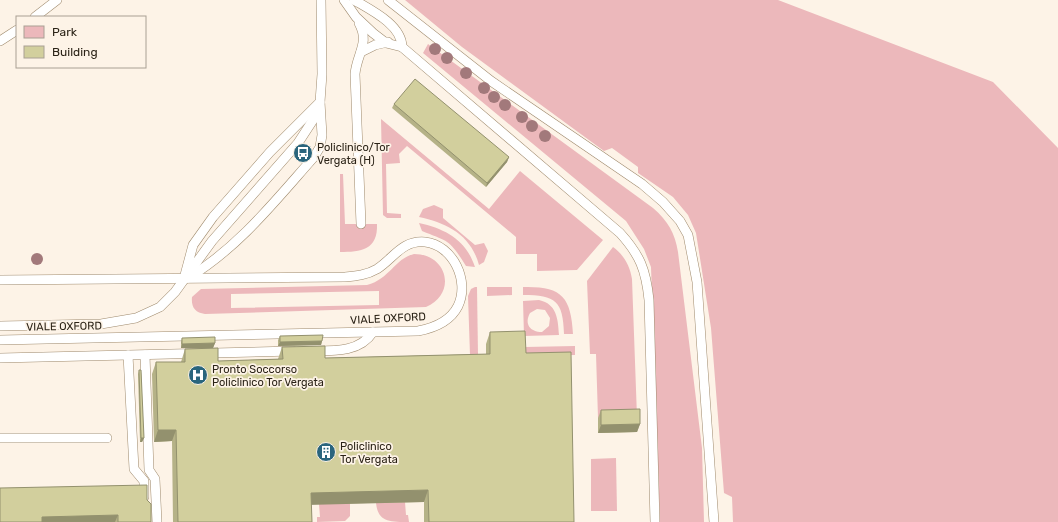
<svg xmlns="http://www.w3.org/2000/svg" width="1058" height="522" font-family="Rubik,sans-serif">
<rect width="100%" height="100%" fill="#fdf3e7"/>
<g fill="#ecb8bb" fill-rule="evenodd">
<path d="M405,0H778L993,82L1058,148V522H733L732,497L724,493L711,328L696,233L688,215L673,197L638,173V167L612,148L604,151L462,47Z"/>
<path d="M428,44L653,208C668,221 675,233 678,252L702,448L704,522H660L651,267L644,249L626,221L423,53Z"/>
<path d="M381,119L489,209L520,171L603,240L577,270L537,271V254H516V237L407,146L399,154L400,163L386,164L387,213L401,214V218H387L383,215Z"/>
<path d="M340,174H343L345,224H377C378,250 361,252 340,252Z"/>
<path d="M434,205L443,209V218L475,245L484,243L488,251L484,262L479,265C471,235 447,223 419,217L423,209Z"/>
<path d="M419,223C446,229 466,240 475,267L466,266C449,239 449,242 422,231Z"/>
<path d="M613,247C624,255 630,266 632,279L637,417L598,418L596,354H590L587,281Z"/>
<path d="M414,254C448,254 457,294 426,307L205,314C195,313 191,307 192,297L201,289L367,285C390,279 394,259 414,254ZM379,291V305L231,308V294Z"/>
<path d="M475,287H477L478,355H470L468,296L471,289Z"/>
<path d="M487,287H512V295L487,296Z"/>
<path d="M523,287C561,286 571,296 573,334H564C563,301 556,295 523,295Z"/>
<path d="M539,300C557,304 558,319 559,335L524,336L523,301ZM537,309L545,310L550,318L549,326L542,332C530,332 524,324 530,313Z"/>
<path d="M575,346V355L525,356V347Z"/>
<path d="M616,458L617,511H591V459Z"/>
<path d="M405,502L406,515H408L409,522C389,522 378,522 376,503Z"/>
<path d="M350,503V516L345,521L317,522V517H320L319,504Z"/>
</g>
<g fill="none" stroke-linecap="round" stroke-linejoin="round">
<g stroke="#9f8a6d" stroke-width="10">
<g id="service">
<path d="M344,0L356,17L373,33L386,43L402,47L620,233C640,255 646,270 649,300L655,522"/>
<path d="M354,0C371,10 402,25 402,47"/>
<path d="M388,0L491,81L642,184L663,202L680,221L688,235L697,282L714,522"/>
<path d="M35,17L57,0"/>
<path d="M359,23C370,43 357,53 355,74L361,224"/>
<path d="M0,41L17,30"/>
<path d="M361,52L375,45L388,42"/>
<path d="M185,275L193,245L213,217L270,152L318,104"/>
<path d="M188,278C239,247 275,201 314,157L320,147L322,135L320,102L322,74L321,0"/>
<path d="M0,280L345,277C356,276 367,275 377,269C394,258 402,240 425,242C453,245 470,281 458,306C450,322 434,328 418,331L0,340"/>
<path d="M0,326L101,324L136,318L160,307L175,292L212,241L298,143L313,120L320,102"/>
<path d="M313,351C335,351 360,352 373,332"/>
<path d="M128,355L134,469L144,481V497"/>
<path d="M145,355L149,470L155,479L157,522"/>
<path d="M0,358L293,351"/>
<path d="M0,438H107"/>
</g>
</g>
<use href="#service" stroke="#fff" stroke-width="9"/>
</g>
<g fill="#a2797b">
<circle cx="435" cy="49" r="6"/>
<circle cx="447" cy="58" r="6"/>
<circle cx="466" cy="73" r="6"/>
<circle cx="484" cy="88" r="6"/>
<circle cx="494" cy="97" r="6"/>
<circle cx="505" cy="105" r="6"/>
<circle cx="522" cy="117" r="6"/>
<circle cx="532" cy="126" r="6"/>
<circle cx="545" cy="136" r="6"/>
<circle cx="37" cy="259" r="6"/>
</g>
<g fill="#b5b287">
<path d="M394,104L509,157L507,162L486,187L392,108Z"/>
<path d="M490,332L526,353L574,522H424V502L311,504L312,522H173L172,441L154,442L152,374L156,362H181L185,349L218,361L278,359L282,347L325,358L486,354V344Z"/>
<path d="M280,336L322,341L321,345L278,346V340Z"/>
<path d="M182,338L215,343L213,348H181V342Z"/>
<path d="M139,370L144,438L142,442H140L138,374Z"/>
<path d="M601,410L640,424L637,432L598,433V418Z"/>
<path d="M147,500L151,522H0Z"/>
</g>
<g fill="#93916e">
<path d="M509,157L507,162L486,187L487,183Z"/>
<path d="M322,341L321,345L278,346L280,342Z"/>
<path d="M215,343L213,348H181L182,344Z"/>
<path d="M640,424L637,432L598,433L601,425Z"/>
<path d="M158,430H176L172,441L154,442Z"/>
<path d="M141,438H144L142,442H140Z"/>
<path d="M428,490L424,502L307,505L311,493Z"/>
<path d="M118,515L115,522H40L42,517Z"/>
</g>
<g fill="#d2cf9d" stroke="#93916e">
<path d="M415,79L509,157L487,183L394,104Z"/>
<path d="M525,331L526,353L571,352L574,522H429L428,490L311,493L312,522H178L176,430H158L156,362H185V349L218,348V361L283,359L282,347L325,346V358L490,354V332Z"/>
<path d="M323,335L322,341L280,342V336Z"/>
<path d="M215,337V343L182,344V338Z"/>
<path d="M139,370H141L144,438H141Z"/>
<path d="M640,409V424L601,425V410Z"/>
<path d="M147,485V500L151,504V522H118V515L42,517V522H0V488Z"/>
</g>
<defs>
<g id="bus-disc" transform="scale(1)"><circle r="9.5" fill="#2a657d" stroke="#fdf3e7"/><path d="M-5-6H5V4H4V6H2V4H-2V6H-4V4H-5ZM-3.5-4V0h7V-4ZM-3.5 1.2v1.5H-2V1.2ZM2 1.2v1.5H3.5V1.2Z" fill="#fff"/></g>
<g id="hospital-disc" transform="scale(1)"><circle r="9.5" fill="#2a657d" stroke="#fdf3e7"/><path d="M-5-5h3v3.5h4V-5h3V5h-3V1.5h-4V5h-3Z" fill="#fff"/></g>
<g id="building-disc" transform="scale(1)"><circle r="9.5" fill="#2a657d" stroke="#fdf3e7"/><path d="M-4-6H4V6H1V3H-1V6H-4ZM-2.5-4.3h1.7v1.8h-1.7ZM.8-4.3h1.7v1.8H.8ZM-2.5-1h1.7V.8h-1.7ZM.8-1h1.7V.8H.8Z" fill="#fff"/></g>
</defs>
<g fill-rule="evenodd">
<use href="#bus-disc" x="303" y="153"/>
<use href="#hospital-disc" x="198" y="375"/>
<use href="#building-disc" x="326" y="452"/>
</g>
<g text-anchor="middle" stroke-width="3.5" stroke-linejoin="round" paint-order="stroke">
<g font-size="11" fill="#2b2317" stroke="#fdf3e7" text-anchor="start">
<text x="317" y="151">Policlinico/Tor<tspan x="317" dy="13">Vergata (H)</tspan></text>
<text x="212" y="373">Pronto Soccorso<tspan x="212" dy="13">Policlinico Tor Vergata</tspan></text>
<text x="340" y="450">Policlinico<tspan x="340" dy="13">Tor Vergata</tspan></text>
</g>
<g font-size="11" fill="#2b2317" stroke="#fdf3e7">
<text transform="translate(388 318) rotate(-3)" y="4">VIALE OXFORD</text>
<text transform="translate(64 326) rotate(-1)" y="4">VIALE OXFORD</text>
</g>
</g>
<rect x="16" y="16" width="130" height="52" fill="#fdf3e7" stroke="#a9a094"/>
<rect x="24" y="26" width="20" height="12" fill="#ecb8bb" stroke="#a9a094"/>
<text x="52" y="36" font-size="12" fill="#2b2317">Park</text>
<rect x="24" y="46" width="20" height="12" fill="#d2cf9d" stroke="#a9a094"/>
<text x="52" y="56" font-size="12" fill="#2b2317">Building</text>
</svg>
